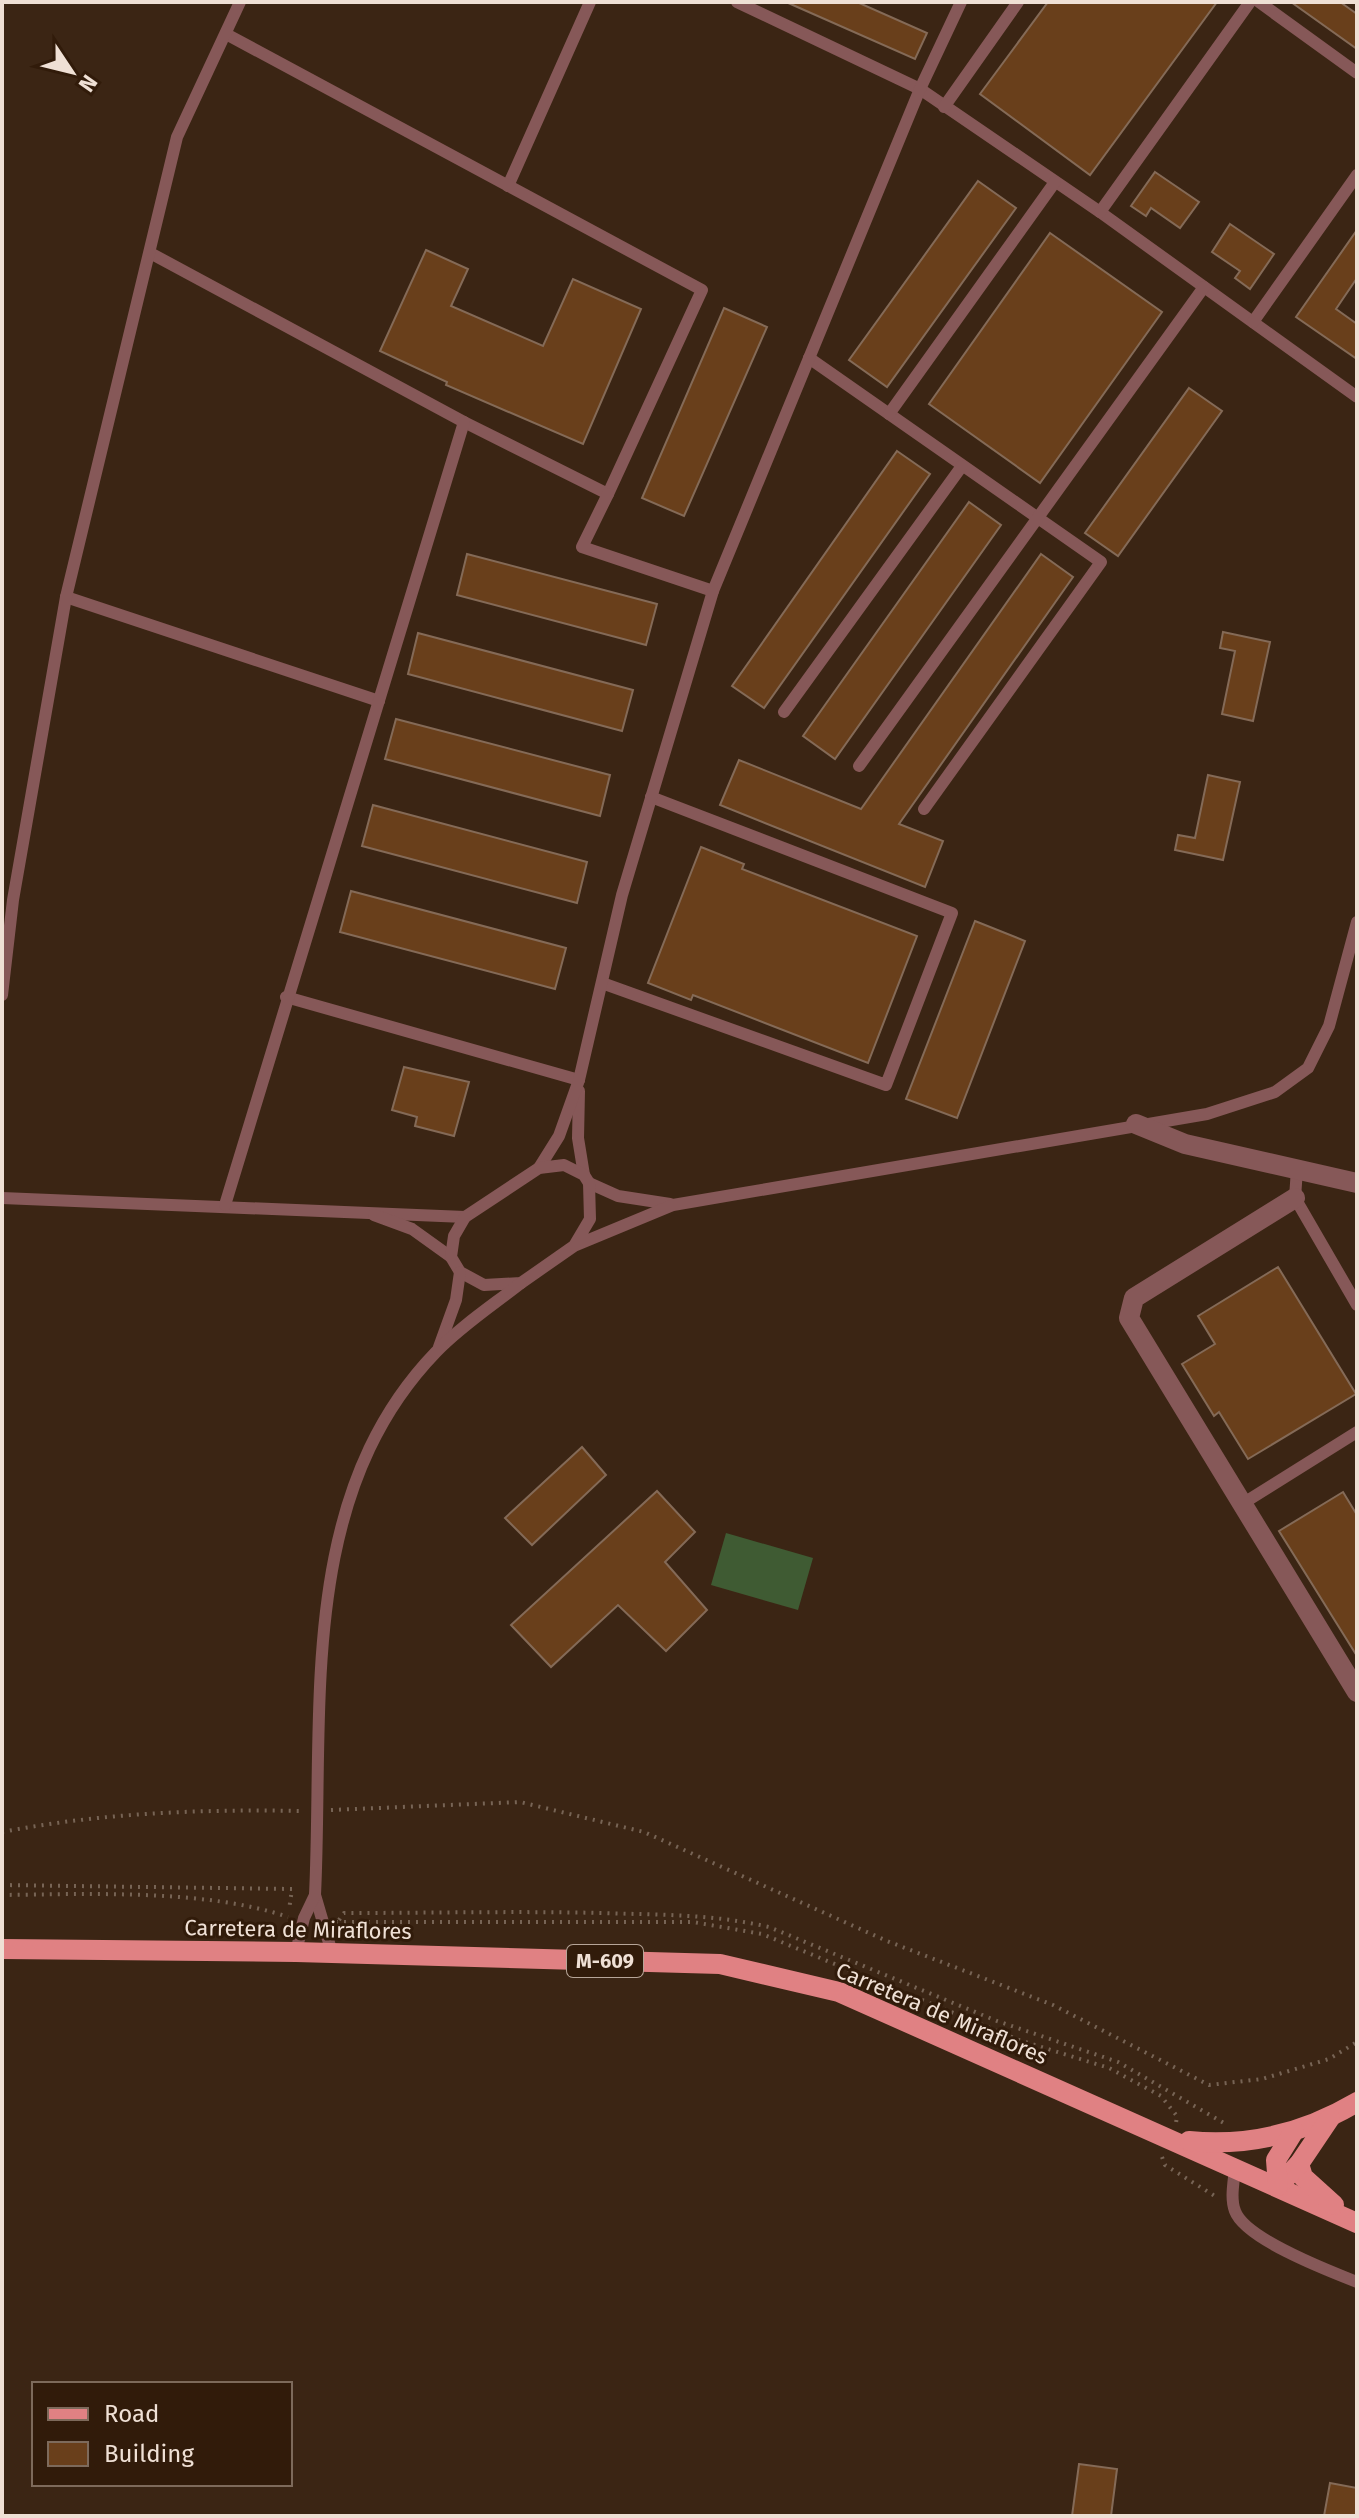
<svg xmlns="http://www.w3.org/2000/svg" width="1359" height="2518" font-family="'Fira Sans',sans-serif">
<rect width="100%" height="100%" fill="#3b2514"/>
<path fill="#3f5b33" d="M726,1533L813,1558L798,1610L711,1585Z"/>
<g fill="#693f1b" stroke="#846a57" stroke-width="2">
<path d="M786,2H857L927,33L915,59Z"/>
<path d="M1048,2H1217L1090,175L980,94Z"/>
<path d="M1291,2H1340L1357,14V49Z"/>
<path d="M1155,172L1199,202L1180,228L1151,208L1146,216L1131,206Z"/>
<path d="M978,181L1016,208L887,387L849,360Z"/>
<path d="M1230,224L1274,254L1250,289L1235,278L1240,271L1212,252Z"/>
<path d="M1357,230V278L1336,309L1357,324V359L1296,317Z"/>
<path d="M1050,233L1162,312L1040,483L929,404Z"/>
<path d="M426,250L468,269L451,306L543,346L573,279L641,309L583,444L446,385L447,382L380,351Z"/>
<path d="M724,308L767,327L684,516L642,498Z"/>
<path d="M1189,388L1222,411L1118,556L1085,533Z"/>
<path d="M897,451L930,474L764,708L732,686Z"/>
<path d="M969,502L1001,525L835,759L803,736Z"/>
<path d="M467,554L657,604L646,645L457,595Z"/>
<path d="M1041,554L1073,577L899,824L943,841L925,887L720,805L739,760L861,809Z"/>
<path d="M1223,632L1270,642L1253,721L1222,714L1235,651L1220,648Z"/>
<path d="M418,633L633,690L622,731L408,674Z"/>
<path d="M396,719L610,775L600,816L385,759Z"/>
<path d="M1208,775L1240,782L1223,860L1175,850L1178,835L1195,838Z"/>
<path d="M373,805L587,862L577,903L362,846Z"/>
<path d="M701,847L744,864L742,869L917,936L868,1063L693,995L691,1000L648,983Z"/>
<path d="M351,891L566,948L555,989L340,932Z"/>
<path d="M975,921L1025,941L957,1118L906,1099Z"/>
<path d="M404,1067L469,1082L454,1136L415,1126L417,1117L392,1110Z"/>
<path d="M1278,1267L1356,1394L1248,1459L1219,1412L1214,1416L1182,1364L1215,1344L1198,1316Z"/>
<path d="M582,1447L606,1475L532,1545L505,1518Z"/>
<path d="M657,1491L695,1532L665,1562L707,1610L666,1651L618,1605L551,1667L511,1625Z"/>
<path d="M1343,1492L1357,1515V1656L1279,1531Z"/>
<path d="M1079,2464L1117,2469L1111,2516H1072Z"/>
<path d="M1330,2483L1357,2488V2516H1324Z"/>
</g>
<g fill="none" stroke-linecap="round" stroke-linejoin="round">
<g stroke="#776455" stroke-width="4" stroke-dasharray="2 6" stroke-linecap="butt">
<path d="M331,1810L520,1802L644,1832L887,1941L1053,2005L1209,2085L1262,2079L1329,2059L1357,2042"/>
<path d="M2,1832C101,1813 201,1809 302,1811"/>
<path d="M2,1885L292,1889L289,1910"/>
<path d="M2,1895C88,1894 207,1889 288,1917"/>
<path d="M339,1920L344,1913C431,1913 517,1911 603,1913C660,1915 713,1914 769,1927L997,2021L1118,2062L1224,2123"/>
<path d="M336,1922H693L762,1934L1019,2040L1109,2068L1161,2096L1177,2116L1176,2123"/>
<path d="M1162,2157L1165,2165L1218,2198"/>
</g>
<g stroke="#865858" stroke-width="12">
<path d="M737,2L920,89L1100,212L1357,397"/>
<path d="M1259,2L1357,73"/>
<path d="M944,107L1018,2"/>
<path d="M508,186L590,2"/>
<path d="M1100,212L1250,2"/>
<path d="M152,254L464,422L608,494L702,290L226,34"/>
<path d="M1253,322L1357,175"/>
<path d="M809,358L1101,562L924,809"/>
<path d="M889,414L1055,182"/>
<path d="M608,494L582,547L713,591"/>
<path d="M66,597L379,701"/>
<path d="M784,712L962,466"/>
<path d="M859,766L1204,287"/>
<path d="M602,983L886,1085L952,913L651,797"/>
<path d="M2,995L13,900L66,597L177,137L240,2"/>
<path d="M286,997L579,1080"/>
<path d="M579,1091L578,1138L584,1175"/>
<path d="M539,1168L559,1136L579,1080L622,895L713,591L920,89L961,2"/>
<path d="M1297,1169L1295,1198L1357,1305"/>
<path d="M589,1183L618,1196L670,1204"/>
<path d="M2,1198L465,1217"/>
<path d="M225,1205L464,422"/>
<path d="M374,1215L412,1229L451,1257"/>
<path d="M574,1246L590,1219L589,1183L584,1175L564,1165L539,1168L465,1217L454,1236L451,1257L460,1272L484,1285L521,1283L574,1246L673,1205L1207,1114L1275,1092L1308,1068L1329,1026L1357,922"/>
<path d="M439,1347L456,1300L460,1272"/>
<path d="M1242,1504L1357,1432"/>
<path d="M315,1895L332,1953"/>
<path d="M296,1952L304,1918L315,1895C324,1709 296,1497 436,1352C461,1326 493,1305 521,1283"/>
<path d="M1235,2168C1234,2181 1230,2198 1235,2211C1245,2239 1329,2271 1357,2282"/>
</g>
<g stroke="#865858" stroke-width="20">
<path d="M1136,1124L1185,1144L1357,1183"/>
<path d="M1295,1198L1134,1298L1129,1318L1357,1692"/>
</g>
<g stroke="#e08183" stroke-width="20">
<path d="M2,1949L296,1952L720,1964L839,1992L1357,2223"/>
<path d="M1189,2141C1249,2147 1306,2132 1357,2102"/>
<path d="M1299,2164L1303,2177L1334,2205"/>
<path d="M1278,2186L1299,2164L1330,2118"/>
<path d="M1278,2186L1276,2160L1294,2131"/>
</g>
</g>
<g text-anchor="middle" stroke-width="6" stroke-linejoin="round" paint-order="stroke">
<rect fill="#311b0a" stroke="#b6a598" stroke-width="2" x="567" y="1945" width="76" height="32" rx="6"/>
<g font-size="20" font-weight="bold" fill="#efe0d5">
<text x="605" y="1968">M-609</text>
</g>
<g font-size="22" fill="#efe0d5" stroke="#311b0a">
<text transform="translate(298 1929) rotate(1)" y="8">Carretera de Miraflores</text>
<text transform="translate(942 2013) rotate(23)" y="8">Carretera de Miraflores</text>
</g>
</g>
<rect width="1359" height="2518" fill="none" stroke="#efe0d5" stroke-width="8"/>
<rect x="32" y="2382" width="260" height="104" fill="#311b0a" stroke="#7d6a5b" stroke-width="2"/>
<rect x="48" y="2408" width="40" height="12" fill="#e08183" stroke="#7d6a5b" stroke-width="2"/>
<text x="104" y="2422" font-size="24" fill="#efe0d5">Road</text>
<rect x="48" y="2442" width="40" height="24" fill="#693f1b" stroke="#7d6a5b" stroke-width="2"/>
<text x="104" y="2462" font-size="24" fill="#efe0d5">Building</text>
<g transform="translate(72 72) rotate(125)" stroke="#311b0a" stroke-width="6" paint-order="stroke">
<path d="M0-6L14 30L0 20L-14 30Z" fill="#efe0d5"/>
<text y="-12" font-size="22" font-weight="bold" text-anchor="middle" fill="#efe0d5">N</text>
</g>
</svg>
